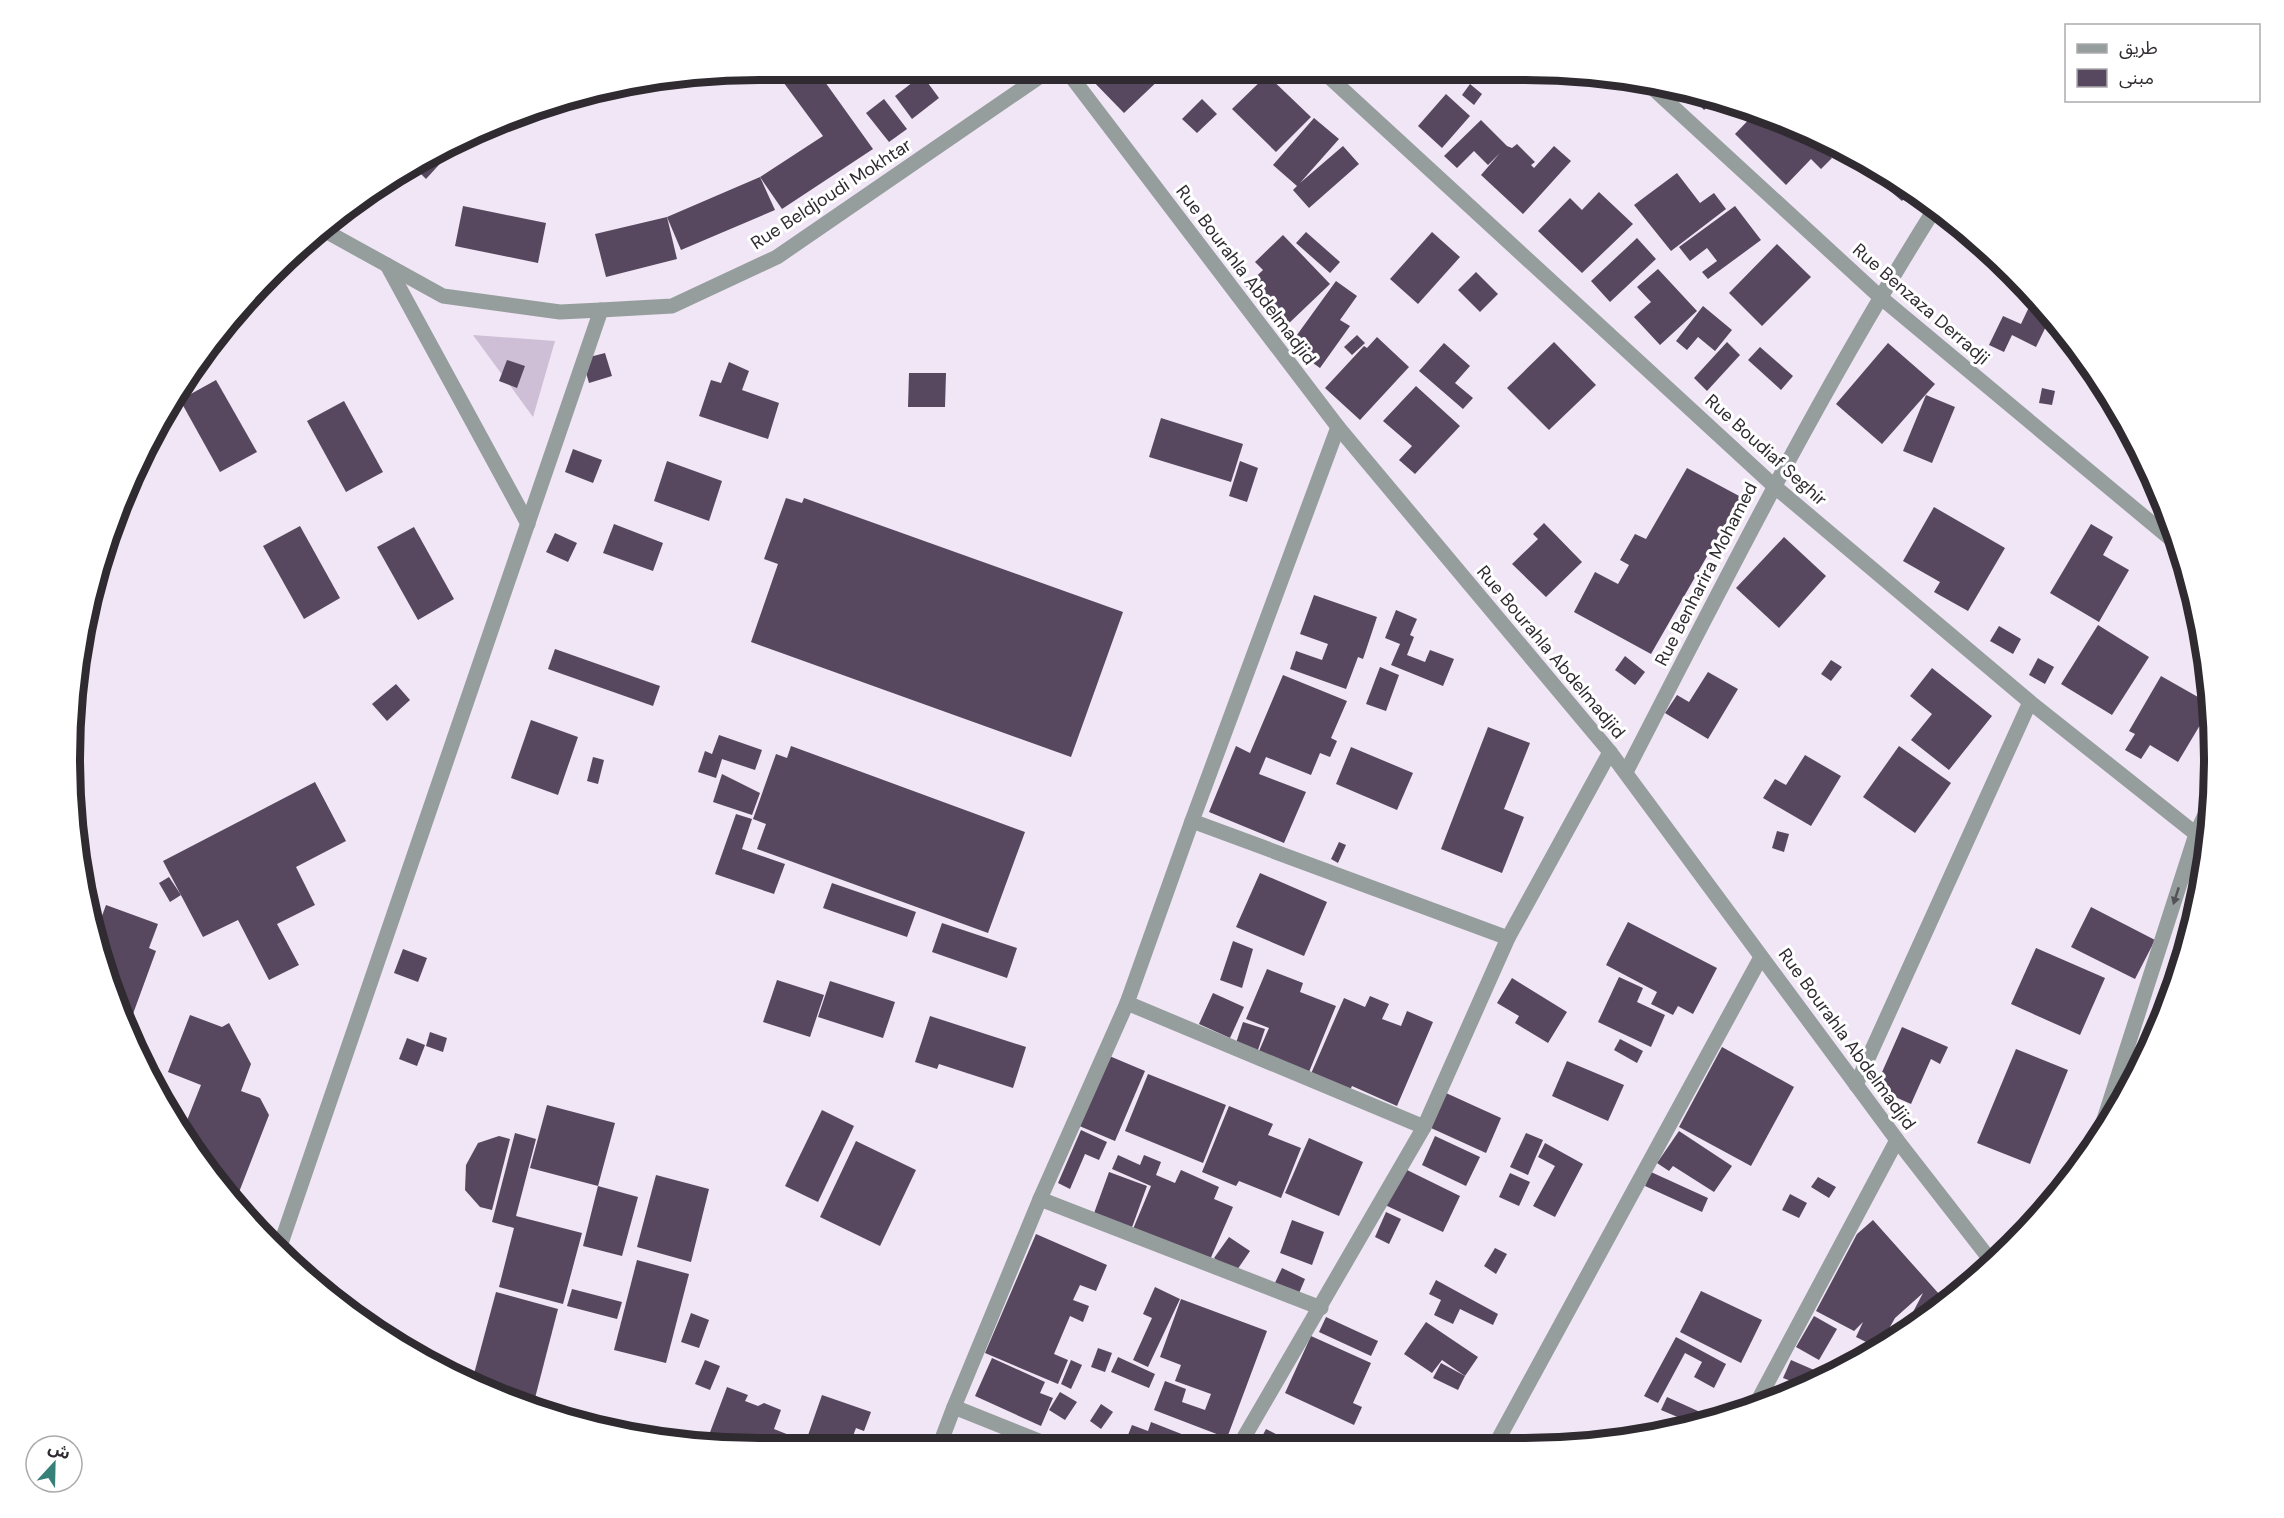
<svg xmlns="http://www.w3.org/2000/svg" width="2284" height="1518" font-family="'DM Sans','Noto Sans Arabic',sans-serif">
<rect width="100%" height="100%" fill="#f0e6f6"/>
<path fill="#cebed6" d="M473,335L555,341L533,417Z"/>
<g fill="#57485f">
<path d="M778,75H820L873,149L782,209L760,177L823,136Z"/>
<path d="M922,75L939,98L912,119L895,96Z"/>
<path d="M1087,75H1164L1124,113Z"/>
<path d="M1267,75L1311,117L1276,152L1232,109Z"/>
<path d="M1470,84L1482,94L1474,105L1462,95Z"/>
<path d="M1687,92L1692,93L1717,99L1704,110Z"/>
<path d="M1446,94L1470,116L1442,148L1418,126Z"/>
<path d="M884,99L907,129L889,142L866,113Z"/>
<path d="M1202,99L1217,114L1197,133L1182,119Z"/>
<path d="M1758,110L1802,129L1832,158L1821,169L1811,159L1786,185L1735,134Z"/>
<path d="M1314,118L1339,139L1300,183L1343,146L1359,164L1309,208L1293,190L1297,186L1273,165Z"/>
<path d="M1481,120L1507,146L1512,148L1517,144L1535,162L1531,165L1534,168L1554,146L1571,161L1523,214L1481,175L1500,153L1488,165L1474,151L1457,168L1444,156Z"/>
<path d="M457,145L426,179L414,167L429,159Z"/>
<path d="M1677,173L1700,203L1714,193L1726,209L1671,251L1634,205Z"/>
<path d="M760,177L775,210L681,250L667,217Z"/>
<path d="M1888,179L1909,193L1902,201L1883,185Z"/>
<path d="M1599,192L1633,224L1582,273L1538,231L1570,198L1582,210Z"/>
<path d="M463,206L546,223L538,263L455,246Z"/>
<path d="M1735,206L1761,240L1708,279L1702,272L1717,261L1707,248L1690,261L1679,247Z"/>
<path d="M667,217L677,259L606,277L595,234Z"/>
<path d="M1946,217L1980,240L1994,255L1988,263L1941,222Z"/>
<path d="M1306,232L1340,262L1330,273L1296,243Z"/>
<path d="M1432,232L1460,257L1418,304L1390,279Z"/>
<path d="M1283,235L1330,284L1285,327L1246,286L1263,270L1255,262Z"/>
<path d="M1637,238L1656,259L1610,302L1591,281Z"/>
<path d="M1777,244L1811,277L1762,326L1729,293Z"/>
<path d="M1658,269L1697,311L1660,345L1634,317L1651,302L1637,287Z"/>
<path d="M1476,272L1498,294L1480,312L1458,290Z"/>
<path d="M1336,281L1357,296L1340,320L1350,326L1320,368L1289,346Z"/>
<path d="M2030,305L2051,316L2036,347L2012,335L2004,352L1989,345L2003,316L2021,324Z"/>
<path d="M1703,306L1732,330L1715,351L1698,337L1687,350L1676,341Z"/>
<path d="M1357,335L1365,343L1352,355L1344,347Z"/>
<path d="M1377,337L1409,367L1360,420L1325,388L1364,346L1367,348Z"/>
<path d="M1554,342L1596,385L1549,430L1507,388Z"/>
<path d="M1727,342L1740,355L1707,391L1694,378Z"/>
<path d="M1444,343L1470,366L1455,383L1473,398L1463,409L1419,371Z"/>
<path d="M1888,343L1935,384L1882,444L1836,404Z"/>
<path d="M1760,347L1793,376L1781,390L1748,360Z"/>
<path d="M605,353L612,376L589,383L582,359Z"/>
<path d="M507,360L525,366L517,388L499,381Z"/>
<path d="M729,362L749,371L742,390L779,403L768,439L699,416L711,380L721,383Z"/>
<path d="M909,373H946L945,407H908Z"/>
<path d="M216,380L257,452L220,472L180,400Z"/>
<path d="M1416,386L1460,426L1415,474L1399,460L1412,446L1383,421Z"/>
<path d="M2042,388L2055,391L2052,405L2039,403Z"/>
<path d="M1926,395L1955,407L1932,463L1903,451Z"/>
<path d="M344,401L383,472L346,492L307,421Z"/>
<path d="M1161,418L1243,444L1231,482L1149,457Z"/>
<path d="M573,449L602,460L593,483L565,472Z"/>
<path d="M667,461L722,481L709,521L654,501Z"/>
<path d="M1240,461L1258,468L1247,502L1229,496Z"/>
<path d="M1687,468L1741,497L1651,654L1574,612L1595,572L1618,584L1629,565L1620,560L1635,534L1646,539Z"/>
<path d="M786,498L802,503L804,498L1123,612L1071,757L751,642L778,564L764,559Z"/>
<path d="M1934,507L2005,548L1968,611L1934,592L1940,582L1903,561Z"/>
<path d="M1544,523L1582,562L1546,597L1512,564L1538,539L1533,534Z"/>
<path d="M614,524L663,543L653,571L603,553Z"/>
<path d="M2091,524L2113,537L2103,555L2129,570L2099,622L2050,593Z"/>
<path d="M300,526L340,598L304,619L263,546Z"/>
<path d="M414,527L454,599L418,620L377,547Z"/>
<path d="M555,533L577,543L568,562L546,552Z"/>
<path d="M1784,537L1826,576L1779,628L1736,588Z"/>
<path d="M1314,595L1377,617L1363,659L1358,657L1346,689L1290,669L1296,651L1322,660L1328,644L1300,634Z"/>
<path d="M1396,610L1417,619L1410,635L1414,637L1407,655L1425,662L1430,650L1454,659L1443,686L1391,665L1400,644L1385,638Z"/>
<path d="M2098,625L2149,657L2112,715L2061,684Z"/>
<path d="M1999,626L2021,639L2013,654L1990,641Z"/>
<path d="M555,649L660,686L653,706L548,669Z"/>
<path d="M1625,656L1645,672L1635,685L1615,670Z"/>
<path d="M2038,658L2054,667L2045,684L2029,675Z"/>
<path d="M1831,660L1842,667L1831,681L1821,674Z"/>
<path d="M1380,667L1399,675L1386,711L1366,704Z"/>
<path d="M1932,668L1992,716L1949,770L1911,740L1932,714L1910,696Z"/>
<path d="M1708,672L1738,689L1708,739L1665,713L1677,695L1689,702Z"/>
<path d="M1283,675L1347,701L1331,738L1337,741L1330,757L1320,753L1311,775L1266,757L1259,774L1306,792L1284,843L1209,812L1236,746L1250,753Z"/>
<path d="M2161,676L2212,705L2178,762L2150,745L2141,759L2125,750L2135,734L2129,731Z"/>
<path d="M396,684L410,700L387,721L372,704Z"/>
<path d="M531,720L578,737L558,795L511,778Z"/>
<path d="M1488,727L1530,743L1504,809L1524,817L1502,873L1441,849Z"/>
<path d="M719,735L762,750L755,770L722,759L716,778L698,772L705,751L712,754Z"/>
<path d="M791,746L1025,832L988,933L757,849L766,824L753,819L776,754L787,758Z"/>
<path d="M1899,746L1951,783L1915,833L1863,797Z"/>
<path d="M1351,747L1413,773L1397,810L1336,784Z"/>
<path d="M1805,755L1841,776L1811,826L1763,798L1775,779L1786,785Z"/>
<path d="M593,757L604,760L598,784L587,781Z"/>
<path d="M722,774L760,793L752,815L713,802Z"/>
<path d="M315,782L346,841L296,867L315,905L277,924L299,965L269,980L238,920L203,937L163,861Z"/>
<path d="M736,814L752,819L742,849L785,864L774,894L715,874Z"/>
<path d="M1777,831L1789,834L1784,852L1772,848Z"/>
<path d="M1339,842L1346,845L1338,863L1331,859Z"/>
<path d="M1260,873L1327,902L1304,956L1236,927Z"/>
<path d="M169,877L181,895L170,902L159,883Z"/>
<path d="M832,883L916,912L907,937L823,908Z"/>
<path d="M106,905L158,924L149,948L156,951L126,1033L95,935Z"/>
<path d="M2091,907L2155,940L2135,979L2071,947Z"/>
<path d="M1628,922L1717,968L1693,1014L1678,1006L1673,1015L1651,1004L1657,992L1606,965Z"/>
<path d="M942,923L1017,948L1007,978L932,952Z"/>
<path d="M1233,941L1253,949L1242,988L1220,980Z"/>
<path d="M2036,948L2105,978L2080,1035L2011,1004Z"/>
<path d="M403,949L427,958L418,982L394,973Z"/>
<path d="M1267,969L1303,983L1300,992L1336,1006L1309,1072L1259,1051L1269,1028L1246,1019Z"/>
<path d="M1619,977L1643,988L1637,1002L1665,1015L1651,1047L1598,1022Z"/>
<path d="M1512,978L1567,1012L1548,1043L1515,1023L1519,1016L1497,1003Z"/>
<path d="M777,980L824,995L810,1037L763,1022Z"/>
<path d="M830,981L895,1002L883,1038L818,1017Z"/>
<path d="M1213,993L1244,1007L1230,1038L1199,1024Z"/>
<path d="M1370,996L1389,1004L1382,1019L1401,1026L1407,1011L1433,1022L1397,1106L1352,1086L1349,1092L1310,1076L1344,998L1365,1007Z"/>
<path d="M190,1015L222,1027L229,1023L251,1064L241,1091L260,1098L269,1115L234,1205L182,1133L201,1085L168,1072Z"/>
<path d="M930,1016L1026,1047L1013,1088L939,1064L937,1069L915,1062Z"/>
<path d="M1243,1022L1265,1029L1257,1053L1235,1046Z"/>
<path d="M1902,1027L1948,1047L1940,1064L1931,1059L1911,1104L1875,1088Z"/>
<path d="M430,1032L447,1038L443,1052L426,1046Z"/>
<path d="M407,1038L425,1045L417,1066L399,1059Z"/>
<path d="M1620,1039L1643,1051L1637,1063L1614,1050Z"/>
<path d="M1722,1047L1794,1087L1751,1166L1679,1127Z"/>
<path d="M2016,1049L2068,1070L2030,1164L1977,1143Z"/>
<path d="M1107,1055L1145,1071L1115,1141L1077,1125Z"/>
<path d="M1567,1061L1624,1085L1608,1121L1552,1096Z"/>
<path d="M1148,1074L1226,1105L1203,1163L1125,1131Z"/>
<path d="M1446,1093L1501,1118L1486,1153L1431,1128Z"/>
<path d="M547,1105L615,1123L598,1186L530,1168Z"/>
<path d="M1229,1106L1273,1124L1268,1135L1301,1148L1281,1198L1239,1181L1236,1186L1202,1172Z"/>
<path d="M822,1110L854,1126L818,1202L785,1186Z"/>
<path d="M1081,1130L1107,1142L1099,1160L1085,1154L1070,1189L1058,1183Z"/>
<path d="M1679,1131L1732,1166L1714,1192L1673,1166L1669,1171L1657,1163Z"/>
<path d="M515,1133L536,1139L516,1216L582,1233L563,1304L499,1287L514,1228L492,1222Z"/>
<path d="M1526,1133L1543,1140L1528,1175L1510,1167Z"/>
<path d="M499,1136L510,1139L492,1210L480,1207L465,1190L466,1165L478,1143Z"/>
<path d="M1435,1136L1480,1157L1466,1186L1422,1165Z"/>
<path d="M1309,1138L1363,1162L1339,1216L1285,1193Z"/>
<path d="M856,1141L916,1170L880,1246L820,1217Z"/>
<path d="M1545,1143L1583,1164L1555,1217L1533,1206L1555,1166L1538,1157Z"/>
<path d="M1118,1155L1140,1165L1144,1155L1161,1162L1156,1175L1175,1183L1181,1170L1219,1187L1214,1199L1233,1207L1209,1262L1133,1229L1151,1186L1112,1169Z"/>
<path d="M1403,1168L1460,1196L1443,1232L1385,1205Z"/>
<path d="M1109,1172L1147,1186L1131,1230L1093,1216Z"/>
<path d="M1651,1172L1708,1198L1702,1212L1645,1186Z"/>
<path d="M1510,1173L1530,1182L1519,1206L1499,1197Z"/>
<path d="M656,1175L709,1189L691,1262L637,1247Z"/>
<path d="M1818,1177L1836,1187L1829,1198L1811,1187Z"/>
<path d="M598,1186L638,1197L622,1256L583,1246Z"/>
<path d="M1790,1194L1807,1203L1799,1218L1782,1210Z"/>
<path d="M1386,1212L1401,1219L1389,1244L1375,1237Z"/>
<path d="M1292,1220L1324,1232L1312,1265L1280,1253Z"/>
<path d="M1873,1220L1948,1304L1902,1333L1923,1293L1895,1318L1878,1348L1856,1337L1863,1322L1854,1331L1816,1311L1857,1234Z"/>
<path d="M1036,1234L1107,1265L1096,1291L1080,1285L1073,1300L1089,1306L1083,1322L1070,1316L1054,1354L1068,1360L1058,1384L985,1353Z"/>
<path d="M1229,1237L1250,1251L1235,1273L1214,1258Z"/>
<path d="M1495,1248L1507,1254L1496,1274L1484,1266Z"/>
<path d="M637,1260L689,1274L666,1363L614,1350Z"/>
<path d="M1282,1268L1305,1279L1297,1298L1273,1287Z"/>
<path d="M1436,1280L1498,1314L1493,1325L1460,1309L1453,1324L1434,1315L1441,1300L1429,1294Z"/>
<path d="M1155,1287L1180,1299L1148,1367L1133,1360L1152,1318L1143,1314Z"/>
<path d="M572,1289L622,1302L617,1319L567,1306Z"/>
<path d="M1701,1291L1762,1320L1741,1363L1680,1332Z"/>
<path d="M496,1292L558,1309L534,1402L471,1385Z"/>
<path d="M1181,1299L1267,1331L1227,1438L1154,1410L1165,1381L1186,1389L1182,1402L1205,1410L1211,1394L1175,1381L1181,1365L1160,1357Z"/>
<path d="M691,1313L709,1320L699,1348L681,1342Z"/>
<path d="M1814,1316L1837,1329L1819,1360L1796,1347Z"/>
<path d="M1326,1317L1378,1341L1371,1356L1319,1332Z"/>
<path d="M1426,1322L1478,1357L1465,1376L1442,1360L1432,1373L1404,1354Z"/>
<path d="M1311,1336L1371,1363L1353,1403L1362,1407L1354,1425L1285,1393Z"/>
<path d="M1676,1337L1726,1364L1714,1388L1694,1377L1702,1362L1685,1353L1658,1403L1644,1396Z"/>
<path d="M1098,1348L1112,1353L1105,1372L1091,1367Z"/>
<path d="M1118,1357L1155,1374L1149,1388L1111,1372Z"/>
<path d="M992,1358L1045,1382L1040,1393L1053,1398L1041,1426L975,1396Z"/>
<path d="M705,1360L720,1366L710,1390L695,1384Z"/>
<path d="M1071,1360L1082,1365L1071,1389L1061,1384Z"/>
<path d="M1791,1360L1814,1370L1807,1387L1783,1378Z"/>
<path d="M1441,1363L1465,1376L1458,1390L1433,1378Z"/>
<path d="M727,1387L748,1395L745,1401L758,1406L764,1403L781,1410L774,1429L804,1441L803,1444L706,1443Z"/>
<path d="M1060,1392L1077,1402L1065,1420L1049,1410Z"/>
<path d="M822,1395L871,1412L864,1431L856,1428L850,1444H805Z"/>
<path d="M1667,1397L1709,1416L1706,1425L1699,1426L1661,1410Z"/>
<path d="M1101,1404L1113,1412L1101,1429L1090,1421Z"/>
<path d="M1151,1422L1212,1446L1124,1445L1132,1425L1148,1431Z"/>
<path d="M1266,1429L1295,1444L1294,1446H1257Z"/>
<path d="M952,1434L980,1445L948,1444Z"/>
<path d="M1366,1437L1388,1447H1362Z"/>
</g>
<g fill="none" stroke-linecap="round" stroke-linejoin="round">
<g stroke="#959e9d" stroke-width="15">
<path d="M1327,75L1774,486L2030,702L2196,834"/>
<path d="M1646,82L1879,296L2178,545"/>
<path d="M320,228L443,296L560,312L601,310"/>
<path d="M387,265L528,524"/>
<path d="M1626,772C1724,582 1820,391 1934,210"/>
<path d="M1192,821L1338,427"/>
<path d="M1127,1003L1040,1199L1321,1308"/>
<path d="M1856,1085L2030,702"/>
<path d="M1424,1127L1127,1003L1192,821L1508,938"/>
<path d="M2098,1138L2196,834L2211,802"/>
<path d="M1755,1406L1897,1140"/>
<path d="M954,1407L1040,1199"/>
<path d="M940,1444L954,1407L1049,1445"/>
<path d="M1239,1446L1424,1127L1508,938L1610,752"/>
<path d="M1494,1447L1761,957"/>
</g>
<g stroke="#959e9d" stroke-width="15">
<path d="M1070,75L1338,427L1610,752L1897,1140L1992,1262"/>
<path d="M278,1252L601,310L672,306L777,257L1042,75"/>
</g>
</g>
<defs><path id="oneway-solid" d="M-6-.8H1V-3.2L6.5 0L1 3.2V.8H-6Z" transform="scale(1.5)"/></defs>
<use fill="#535357" href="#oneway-solid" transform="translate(2176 896) rotate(108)"/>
<g text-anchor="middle" stroke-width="6" stroke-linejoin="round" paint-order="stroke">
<g font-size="18" fill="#2f2b31" stroke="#fff">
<text transform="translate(831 194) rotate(-33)" y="6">Rue Beldjoudi Mokhtar</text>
<text transform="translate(1246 275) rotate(53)" y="6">Rue Bourahla Abdelmadjid</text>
<text transform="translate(1921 304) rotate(41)" y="6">Rue Benzaza Derradji</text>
<text transform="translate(1766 450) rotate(42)" y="6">Rue Boudiaf Seghir</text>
<text transform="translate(1706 574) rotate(-63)" y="6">Rue Benharira Mohamed</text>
<text transform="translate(1551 652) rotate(50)" y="6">Rue Bourahla Abdelmadjid</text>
<text transform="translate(1847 1039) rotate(54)" y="6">Rue Bourahla Abdelmadjid</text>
</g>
</g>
<path d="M0 0H2284V1518H0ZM759 80H1525A679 679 0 0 1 2204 759V759A679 679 0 0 1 1525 1438H759A679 679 0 0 1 80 759V759A679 679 0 0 1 759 80Z" fill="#fff" fill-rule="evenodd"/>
<path fill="none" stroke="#2f2b31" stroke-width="8" d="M759 80H1525A679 679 0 0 1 2204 759V759A679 679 0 0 1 1525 1438H759A679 679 0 0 1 80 759V759A679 679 0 0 1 759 80Z"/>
<rect x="2065" y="24" width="195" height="78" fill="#ffffff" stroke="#acaaad" stroke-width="1.5"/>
<rect x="2077" y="44" width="30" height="9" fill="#959e9d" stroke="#acaaad" stroke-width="1.5"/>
<text x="2119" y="54" font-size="18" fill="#2f2b31">طريق</text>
<rect x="2077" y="69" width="30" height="18" fill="#57485f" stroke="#acaaad" stroke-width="1.5"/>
<text x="2119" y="84" font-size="18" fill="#2f2b31">مبنى</text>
<g transform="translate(54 1464) rotate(22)"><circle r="28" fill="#ffffff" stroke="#acaaad" stroke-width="1.5"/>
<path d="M0-4.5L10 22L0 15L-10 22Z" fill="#377f79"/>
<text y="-9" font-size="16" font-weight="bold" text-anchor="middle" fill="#2f2b31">ش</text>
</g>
</svg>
